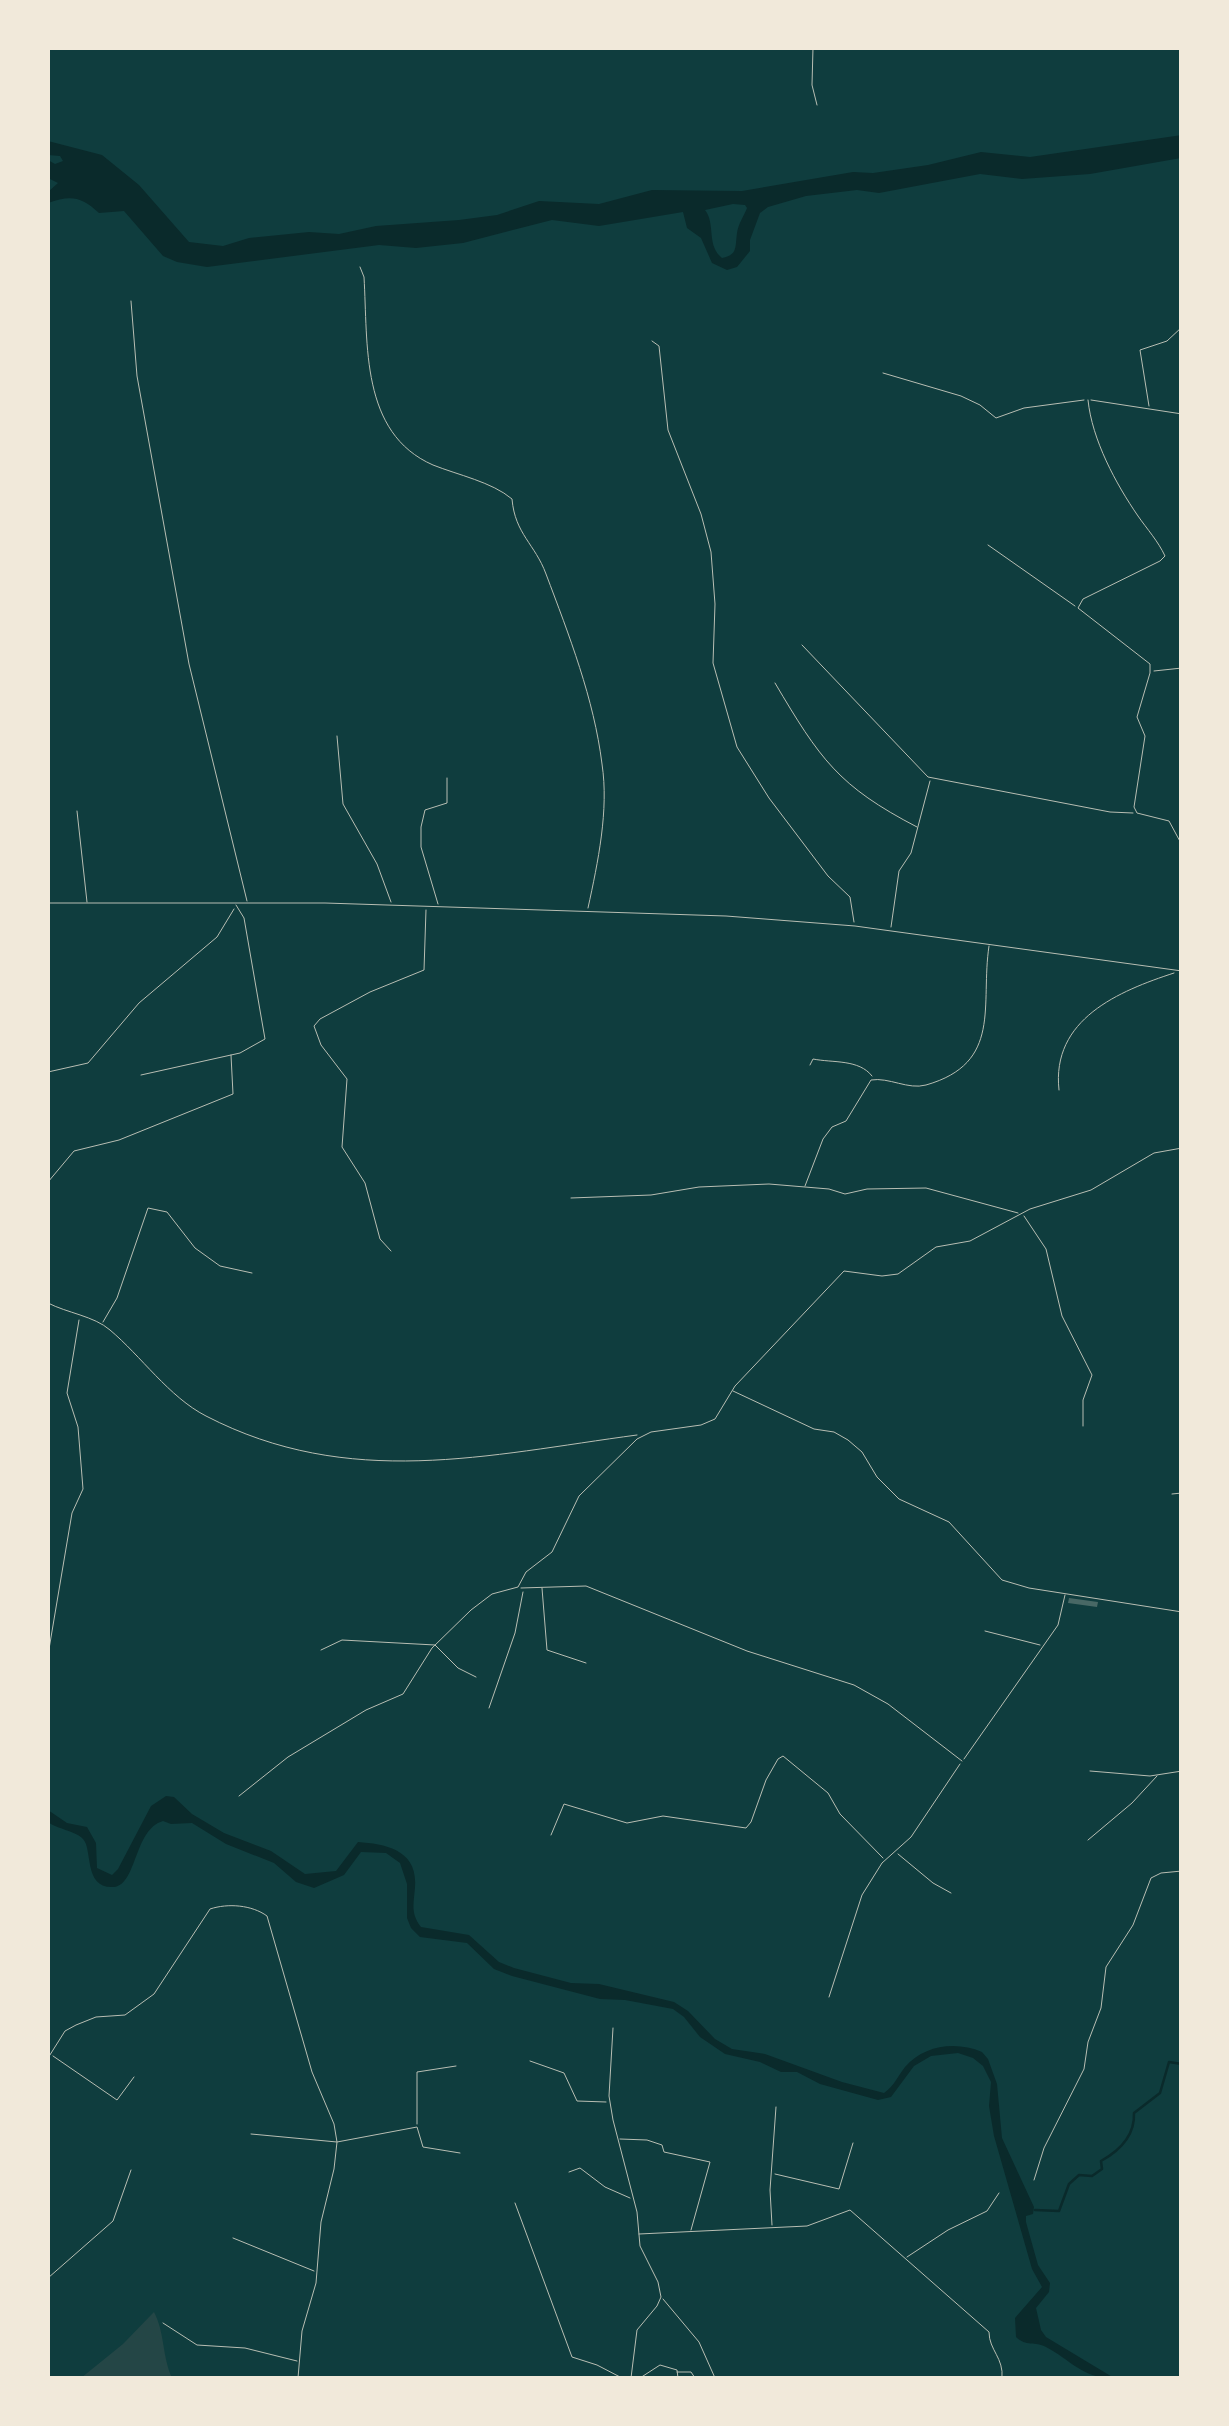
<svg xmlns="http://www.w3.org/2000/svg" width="1229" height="2426" font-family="'IBM Plex Sans',sans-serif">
<rect width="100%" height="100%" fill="#0f3d3e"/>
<path fill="#244646" d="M154,2312C165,2333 162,2356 172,2378H81L123,2344Z"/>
<g fill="#0a2a2b" fill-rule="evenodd">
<path d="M1182,135L1181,158L1090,174L1022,179L980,174L879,193L857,190L806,196L768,207L760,213L750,240V251L737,267L727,270L712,263L701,238L687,228L683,212L599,226L552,220L463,243L416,248L379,245L207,267L177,262L163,256L124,211L99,213C81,196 70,195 48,203V192L58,183L48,178V160L55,164L63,161L60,156L48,155V141L102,155L139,185L189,242L223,246L249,238L309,232L339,234L376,226L459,220L497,215L539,201L599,204L652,190L742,191L853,172L873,173L928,165L981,152L1030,157ZM733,204L745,205L747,208C744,216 738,224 737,233C735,247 738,255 722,258C706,245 716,224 705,210Z"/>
<path d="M166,1796L174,1797L192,1814L224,1833L271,1851L305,1874L336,1871L358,1842C386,1844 418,1850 415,1887C414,1903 410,1913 421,1927L469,1935L499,1962L514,1968L571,1983L599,1984L674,2002L688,2011L715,2039L732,2049L765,2054L842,2082L884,2093C895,2085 897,2077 905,2067C924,2045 956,2041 982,2052L988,2059L997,2084L1002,2138L1034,2207L1033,2214L1026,2216V2222L1038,2265L1050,2283L1049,2292L1036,2308L1041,2330L1046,2337L1114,2378C1083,2379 1071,2360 1046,2347C1035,2341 1026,2347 1016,2337L1015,2318L1042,2287L1032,2269L994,2136L989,2106L991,2082L983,2066L973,2058L958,2053L931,2056L914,2066L891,2097L878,2100L820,2084L797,2072H781L760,2062L725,2054L700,2037L684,2017L673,2009L625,2000L600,1999L512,1976L494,1969L467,1943L420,1937L411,1928L407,1918V1884L400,1863L386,1853L361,1852L344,1875L314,1888L296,1882L274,1863L226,1844L192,1823L171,1824L163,1821C134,1829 137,1885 114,1887C83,1889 93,1849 83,1839C76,1831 57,1829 48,1822V1810L67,1823L87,1827L96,1843L97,1868L112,1875L118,1869L151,1806Z"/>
</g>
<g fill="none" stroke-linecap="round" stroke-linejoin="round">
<path stroke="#0a2a2b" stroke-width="2.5" d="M1035,2210L1059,2211L1069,2184L1079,2175L1092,2176L1102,2169L1101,2161C1119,2151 1135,2136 1134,2113L1160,2093L1169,2062L1182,2064"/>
</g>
<path fill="#486865" d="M1069,1598L1098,1602L1097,1607L1068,1603Z"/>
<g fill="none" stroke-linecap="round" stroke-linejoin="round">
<g stroke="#b8beb3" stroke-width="1">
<path d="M813,48L812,85L817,105"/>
<path d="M360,267L364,277C368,344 360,433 433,465C458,475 492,482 512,499C515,534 535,544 546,574C569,635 594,699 602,764C609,810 598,862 588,908"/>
<path d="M131,301L137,376L189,664L247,901"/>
<path d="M652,341L659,346L668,430L701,514L711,552L715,604L713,663L737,747L769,798L828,876L850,897L854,922"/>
<path d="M883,373L961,396L980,405L996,418L1024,408L1084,400"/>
<path d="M1088,400C1092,440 1116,484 1138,516C1147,529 1158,541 1165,556L1160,561L1083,599L1078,608L1150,664V673L1137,717L1145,736L1134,807L1137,813L1169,821L1182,845"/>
<path d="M1091,400L1182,414"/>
<path d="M1149,406L1140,350L1167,341L1182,327"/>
<path d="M988,545L1075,606"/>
<path d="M802,645L928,777L1110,812L1133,813"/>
<path d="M1154,671L1182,668"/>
<path d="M775,683C820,759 838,786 917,827"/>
<path d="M337,736L343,804L377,864L391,902"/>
<path d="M77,811L87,902"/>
<path d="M48,903H325L726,916L855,926L1182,971"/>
<path d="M438,904L421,847V827L425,810L447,803V778"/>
<path d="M891,927L899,871L911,853L930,781"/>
<path d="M810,1065L813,1059C833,1063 859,1059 872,1076"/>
<path d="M48,1072L88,1063L139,1003L217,937L234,909"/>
<path d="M141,1075L240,1053L265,1039L244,918L236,905"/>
<path d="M1059,1090C1051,1019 1119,991 1174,973"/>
<path d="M48,1182L74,1151L119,1140L233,1094L231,1055"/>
<path d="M805,1186L823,1139L832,1127L846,1121L871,1080C889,1077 908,1090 926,1085C1003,1063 980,1005 989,946"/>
<path d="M571,1198L651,1195L699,1187L769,1184L829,1189L845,1194L867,1189L926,1188L1018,1213"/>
<path d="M1024,1216L1046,1249L1062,1316L1092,1375L1083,1400V1426"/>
<path d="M391,1251L380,1239L365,1183L342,1147L347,1079L321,1045L314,1026L320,1019L370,992L424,970L426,910"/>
<path d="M48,1303C67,1313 94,1316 110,1330C141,1356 169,1397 206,1416C349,1490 487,1455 637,1435"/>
<path d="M103,1322L117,1298L148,1208L167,1212L195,1248L220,1266L252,1273"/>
<path d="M733,1391L814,1429L834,1432L848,1440L862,1452L877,1477L899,1499L949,1522L1002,1580L1029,1588L1182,1612"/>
<path d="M1172,1494L1182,1493"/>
<path d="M521,1588L586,1586L747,1651L854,1685L888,1704L962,1761"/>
<path d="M542,1588L547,1650L586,1663"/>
<path d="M985,1631L1040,1645"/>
<path d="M321,1650L342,1640L435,1645L458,1668L476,1677"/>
<path d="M48,1655L72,1513L83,1489L78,1427L67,1393L79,1320"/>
<path d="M489,1708L515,1633L523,1592"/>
<path d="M964,1759L1058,1625L1065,1595"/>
<path d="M1090,1771L1150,1776L1182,1771"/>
<path d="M239,1796L288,1757L366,1710L403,1694L432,1648L471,1610L492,1594L518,1587L526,1572L552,1552L579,1496L637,1439L651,1432L701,1425L715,1419L735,1386L844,1271L882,1276L898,1274L936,1247L970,1241L1030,1209L1091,1190L1154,1153L1182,1148"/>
<path d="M551,1835L564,1804L627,1823L663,1816L746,1828L751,1822L766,1780L778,1759L783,1756L828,1793L840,1814L883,1858"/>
<path d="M1088,1840L1132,1803L1157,1776"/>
<path d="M898,1854L933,1883L951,1893"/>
<path d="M829,1997L862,1895L882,1863L911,1837L960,1764"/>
<path d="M613,2028L609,2096L613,2120L637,2212L640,2246L658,2282L661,2297L657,2306L637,2330L631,2378"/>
<path d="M53,2056L117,2100L134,2077"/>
<path d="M48,2058L65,2031L76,2025L96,2017L125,2015L154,1994L210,1909C228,1903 252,1905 267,1916L312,2072L334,2124L337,2142L334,2169L321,2222L316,2283L302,2331L298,2378"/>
<path d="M530,2061L564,2073L577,2101L606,2102"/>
<path d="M417,2124V2072L456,2066"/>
<path d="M251,2134L337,2142L417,2127L423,2147L460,2153"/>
<path d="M620,2139L647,2140L662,2145L664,2152L710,2162L691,2230"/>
<path d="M569,2172L580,2168L605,2187L630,2198"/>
<path d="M775,2174L839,2189L853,2143"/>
<path d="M1034,2180L1044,2148L1084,2069L1088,2042L1101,2008L1106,1967L1133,1925L1151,1878L1161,1873L1182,1871"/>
<path d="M515,2203L572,2357L597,2365L622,2378"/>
<path d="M772,2225L770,2190L776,2107"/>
<path d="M639,2234L807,2226L850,2210L989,2332C989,2350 1004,2358 1002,2378"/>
<path d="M233,2238L314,2271"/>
<path d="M907,2257L948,2230L987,2211L999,2193"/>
<path d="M48,2278L113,2221L131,2170"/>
<path d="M663,2299L699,2342L715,2378"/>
<path d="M163,2323L197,2345L245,2348L297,2361"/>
<path d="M677,2372H691L695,2378"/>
<path d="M640,2378L660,2365L677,2370L678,2378"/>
</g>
</g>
<rect width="1229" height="2426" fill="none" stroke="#f1e9da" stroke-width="100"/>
</svg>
